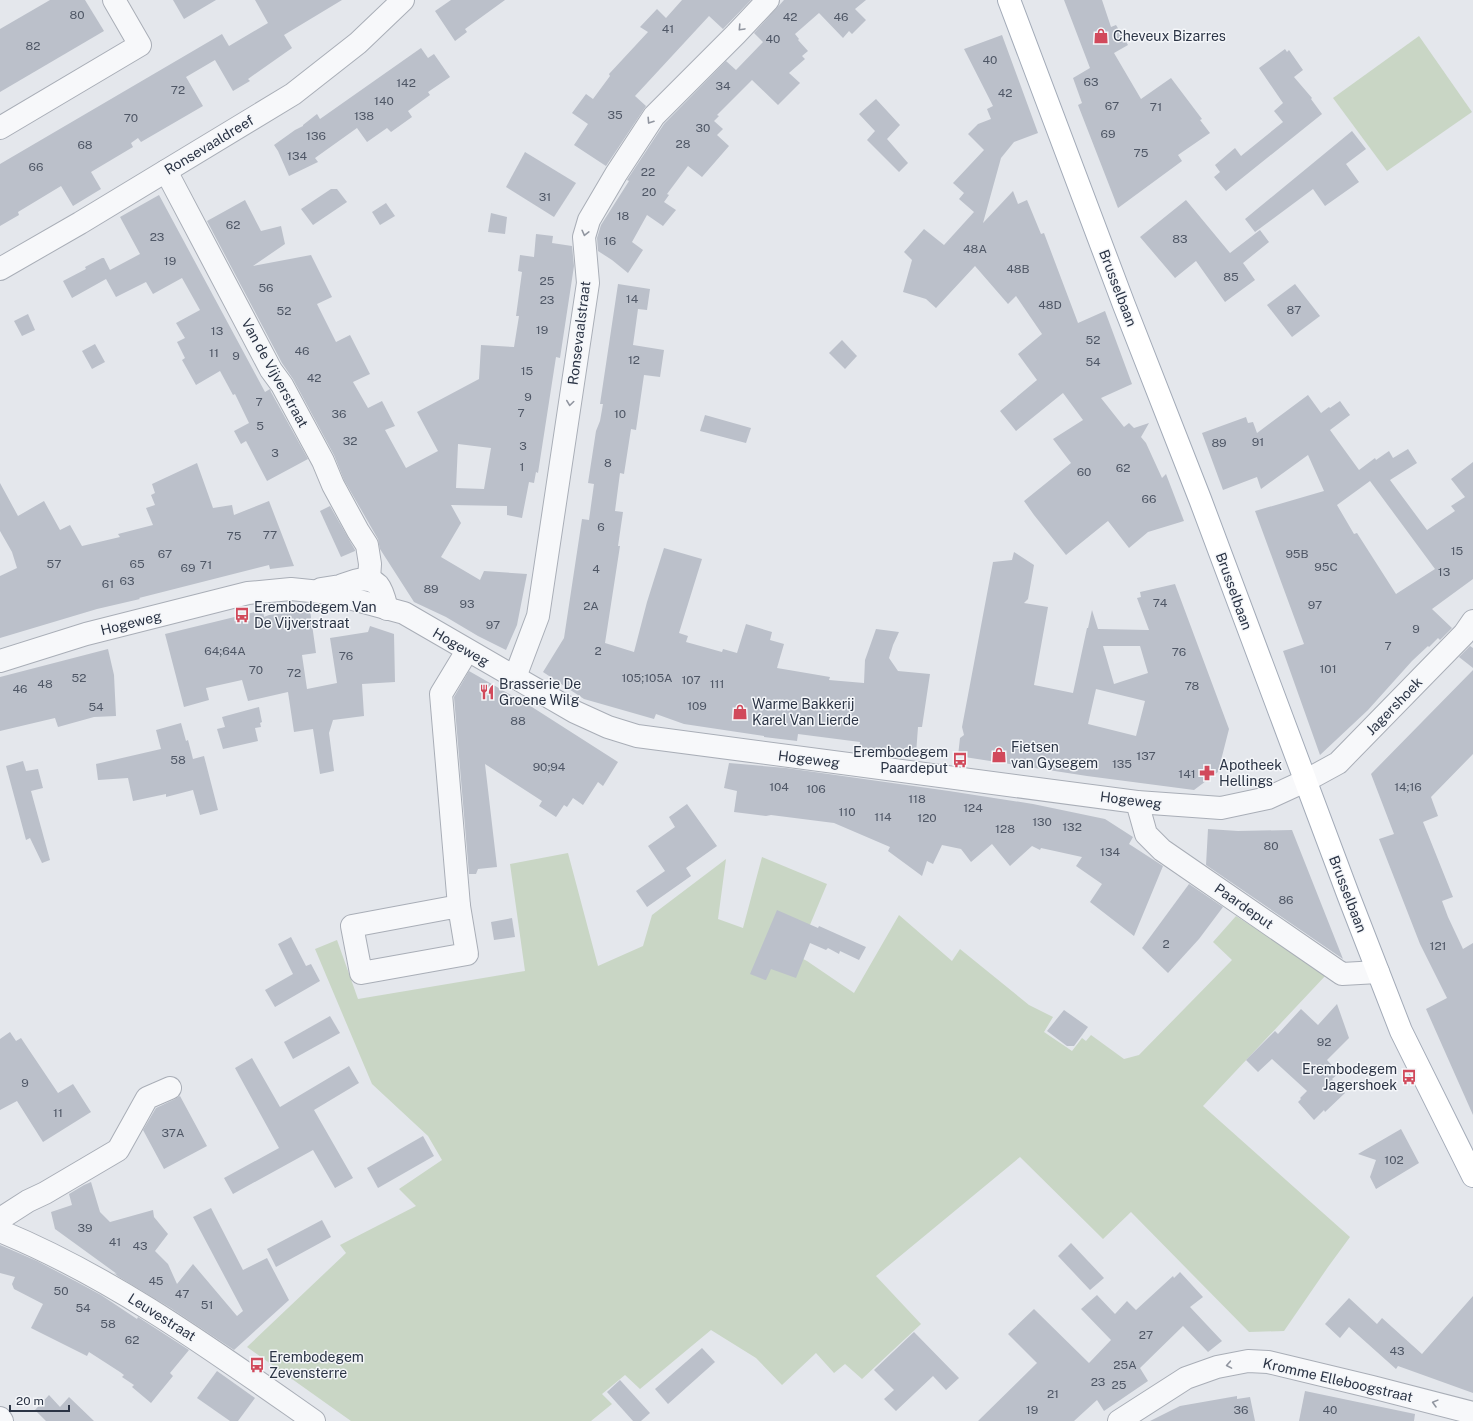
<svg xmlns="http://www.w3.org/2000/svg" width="1473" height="1421" font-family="'Public Sans',sans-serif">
<rect width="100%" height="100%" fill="#e4e7ec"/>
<g fill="#c9d6c5">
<path d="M1419,36L1472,112L1387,171L1333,98Z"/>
<path d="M568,853L598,966L643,946L652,915L726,859L718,919L743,928L762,857L827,884L797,956L807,961L854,993L899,915L952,961L960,949L1029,1005L1053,1017L1044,1032L1072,1051L1082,1038L1086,1041L1091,1035L1124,1059L1139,1055L1232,960L1213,942L1236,916L1327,974L1203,1106L1350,1237L1328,1267L1284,1331L1249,1332L1131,1212L1103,1239L1020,1157L876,1276L921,1324L862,1379L845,1364L834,1373L816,1353L782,1385L756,1358L711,1330L640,1389L625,1375L602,1394L612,1404L591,1421H351L247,1347L346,1253L340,1245L416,1206L399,1189L442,1160L428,1136L372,1084L315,949L337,940L358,999L525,971L510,864Z"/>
</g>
<g fill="#bbc0ca" fill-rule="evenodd">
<path d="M50,0H85L104,31L0,92V29Z"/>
<path d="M173,0H216L184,19Z"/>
<path d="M255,0H342L284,35L292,48L248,79L250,81L233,91L215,60L186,77L203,106L141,142L138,138L131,143L133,147L91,172L101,189L73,206L61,186L18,212L19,215L0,226V164L222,34L229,46L268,23Z"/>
<path d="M451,0H505L465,29L467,32L455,41L435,11Z"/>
<path d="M682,0H751L723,29L709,16L635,96L646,106L606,166L574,145L588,124L572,113L586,94L593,99L610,76L609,74L648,32L640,27L657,9L666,18Z"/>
<path d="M784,0H866L855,9L866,20L852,34L849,31L843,38L819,13L795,34L799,39L798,40L808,51L802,56L805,59L789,73L800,83L778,105L752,80L717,115L719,116L714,121L723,129L717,135L729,146L702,177L688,166L667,194L669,195L664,202L676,210L663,226L647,215L632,242L643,250L628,273L612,260L598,251L597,238L601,225L629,181L627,180L664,124L726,61L736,70L763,42L754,33Z"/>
<path d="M1064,0H1102L1111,27L1116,25L1128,45L1114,53L1141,99L1171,78L1202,119L1200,120L1210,133L1178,155L1182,161L1118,208L1078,105L1082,103L1073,78L1090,68Z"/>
<path d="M1002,35L1038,133L1014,142L1001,158L983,223L1013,191L1018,204L1027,200L1041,234L1044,233L1078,323L1105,311L1132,384L1101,398L1124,427L1129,423L1134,428L1149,423L1141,437L1146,443L1162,478L1166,474L1184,521L1148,532L1129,548L1108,521L1066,555L1034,515L1024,501L1071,463L1053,439L1083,420L1063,393L1016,431L1000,411L1037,380L1018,354L1042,334L1016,296L1008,304L975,266L936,308L926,299L903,292L912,260L904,252L924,229L944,245L974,212L959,199L964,193L953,183L984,150L968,134L978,124L991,119L987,109L993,106L964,49Z"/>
<path d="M421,48L428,58L434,54L450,77L428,92L430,95L408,111L412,117L391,132L387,128L367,142L357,128L315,158L318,162L289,176L278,151L274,145L295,130L303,126V125L317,114L320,119Z"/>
<path d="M1285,49L1287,52L1289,50L1303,70L1294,77L1312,98L1311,99L1322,114L1226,191L1214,177L1220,172L1215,165L1235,148L1241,156L1283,122L1274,111L1283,103L1259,68Z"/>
<path d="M876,99L900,125L887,139L908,163L899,172L867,140L875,131L859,114Z"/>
<path d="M1352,131L1366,149L1346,164L1359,182L1325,206L1313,189L1255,232L1245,219Z"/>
<path d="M525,152L576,183L554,217L506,187Z"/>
<path d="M331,189H337L347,202L313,225L301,209Z"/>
<path d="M159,195L265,392L270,389L271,392L308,459L267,481L246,441L241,444L234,431L249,423L235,394L233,395L220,371L196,385L182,360L185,358L177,342L185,338L176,323L200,310L182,278L153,294L146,282L116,297L106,279L72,298L63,281L86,269L85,267L102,258H104L110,270L140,254L120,217Z"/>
<path d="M245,200L261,231L281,226L285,244L253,266L311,255L332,297L317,304L336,342L350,335L370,374L353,382L368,408L382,401L395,426L385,430L406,468L438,451L417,412L479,379L481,345L514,347L519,316H516L522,272L518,271L520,255L534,257L536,234L553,236L552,243L572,246L574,266L560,358L556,357L538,473L536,472L534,483L529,482L522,518L507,515V506L451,505L461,523L441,557L480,580L484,571L527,574L517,625L506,650L478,636L446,617L414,602L380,549L378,539L344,480L334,455L293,379L282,363L207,221ZM458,444L491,448L484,489L456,488Z"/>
<path d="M1186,200L1230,253L1260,230L1269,242L1243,263L1255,280L1225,302L1196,261L1175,278L1140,237Z"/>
<path d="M386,203L395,216L380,225L372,212Z"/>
<path d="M491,213L507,217L505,234L488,232Z"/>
<path d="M618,284L650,289L647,310L638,309L633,345L664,350L660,377L644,375L636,430L631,429L624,474L620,473L615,511L623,512L618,546H620L605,643L634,652L647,602L664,548L702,559L679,633L688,636L686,642L722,652L723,649L737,653L746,624L772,632L770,640L784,644L777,668L830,677L829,680L864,683L865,660L876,629L899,632L893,645L889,658L898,671L930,674L922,727H918L916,754L862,750V749L859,748L860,742L798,734L797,741L764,737V736L684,724L656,714L654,719L584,699L543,672L564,638L582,519L589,520L594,484L588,483L596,431L600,421L603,404H600Z"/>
<path d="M1295,284L1320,316L1292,337L1267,305Z"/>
<path d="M28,314L35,330L22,336L14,321Z"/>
<path d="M842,340L857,356L845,369L829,353Z"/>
<path d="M95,344L105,362L92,369L82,351Z"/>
<path d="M1308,395L1321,413L1329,407L1330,408L1340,401L1350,415L1330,430L1359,470L1375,458L1376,460L1389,451L1393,458L1408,449L1417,463L1390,480L1427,530L1455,511L1451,506L1465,497L1451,479L1473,462V579L1432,609L1452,628L1440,640L1438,638L1429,647L1428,646L1412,661L1368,710L1320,755L1283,651L1304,644L1255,511L1324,491L1308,455L1261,489L1257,477L1223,490L1202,433L1246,417L1248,423L1253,422L1257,433ZM1370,481L1435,569L1396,594L1357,533L1354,534L1337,505Z"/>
<path d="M705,415L751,428L746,443L700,431Z"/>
<path d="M197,463L213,508L232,505L234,515L269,501L294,566L270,569L269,565L139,598L140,599L97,609L0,638V576L17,568L12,552L0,531V483L18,516L44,501L60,530L70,525L82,546L120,537L118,534L153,525L146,508L155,505L151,495L155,493L152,484Z"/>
<path d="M330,506L355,550V551L341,557L320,511Z"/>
<path d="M1014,552L1034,565L1028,599L1024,603L1048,607L1034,685L1073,693L1087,628H1088L1092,610L1098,629L1149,630L1137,598L1141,597L1140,592L1175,584L1229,729L1218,772L1194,790L1087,776L958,756L960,738L964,735L962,727L993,562L1012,560ZM1103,646H1140L1148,673L1114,684ZM1096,689L1145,701L1136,736L1088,724Z"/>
<path d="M263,610L264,617L269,615L310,610L316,653L302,655L307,689L337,683L330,638L368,632L370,626L394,634L395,682L362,684L364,716L333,720L329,733L334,771L320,774L313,729L294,732L288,692L248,701L242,680L206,688L209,700L184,707L165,634Z"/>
<path d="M1470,646L1473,648V668L1459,657Z"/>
<path d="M108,649L114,675L116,716L94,717L58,727L55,718L0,731V677Z"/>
<path d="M1473,670V754L1431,797L1438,816L1423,822L1453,897L1442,901L1448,917L1463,949L1473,943V1115L1426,1009L1447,998L1420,944L1379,839L1394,834L1371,774Z"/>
<path d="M469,671L532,707L618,762L603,786L598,782L583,805L573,798L567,807L564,805L556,817L539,806L542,801L485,764L497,867L478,869L476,874H469L454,697Z"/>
<path d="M259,707L262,722L260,723L261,727L255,728L258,741L223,749L217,729L225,727L222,717Z"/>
<path d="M181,723L186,741L188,740L193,759L204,756L218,810L200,815L193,790L166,797V794L133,801L128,778L98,780L96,764L161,749L156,730Z"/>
<path d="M23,761L26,771L38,769L43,788L31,791L50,860L42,863L30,838L26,840L6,766Z"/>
<path d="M729,763L786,768L949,791L1033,804L1105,819L1133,837L1129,844L1163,866L1134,936L1090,902L1102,884L1076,866L1082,857L1041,848L1040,850L1032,846L1010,866L992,844L971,862L961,849L942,845L933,864L927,861L922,876L888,851L890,847L834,823L771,815L766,816L734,812L737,791L724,788Z"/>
<path d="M687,804L717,846L686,868L691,876L647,907L636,891L665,871L648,846L675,827L669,817Z"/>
<path d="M1208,829L1238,831L1292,830L1343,959L1206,865Z"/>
<path d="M1189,884L1223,907L1199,939L1168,973L1142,948Z"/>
<path d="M777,910L818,928L819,926L866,947L859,960L840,951L839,954L828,948L826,950L810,943L796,978L771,969L766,980H765L750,974Z"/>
<path d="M512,918L515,937L494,940L491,922Z"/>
<path d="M291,937L306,966L311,964L320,981L275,1007L265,990L293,974L278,944Z"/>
<path d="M1337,1004L1349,1038L1327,1060L1339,1073L1332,1079L1345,1093L1325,1112L1324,1110L1314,1120L1298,1102L1301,1099L1300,1098L1307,1091L1272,1059L1258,1072L1246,1060L1275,1031L1278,1034L1301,1009L1318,1025Z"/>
<path d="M1064,1010L1088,1027L1074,1046H1067L1047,1031Z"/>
<path d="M330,1016L340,1033L293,1059L284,1042Z"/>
<path d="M10,1032L16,1041L21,1038L58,1093L73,1084L91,1112L43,1142L17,1101L0,1110V1039Z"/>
<path d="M252,1058L280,1107L349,1066L359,1083L314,1110L353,1178L335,1188L313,1150L233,1194L224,1178L279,1148L235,1068Z"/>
<path d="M180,1096L207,1146L164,1169L143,1130L156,1108L175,1099Z"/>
<path d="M1401,1129L1419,1163L1376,1189L1370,1177L1376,1160L1358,1154Z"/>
<path d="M423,1136L434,1156L378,1188L367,1168Z"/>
<path d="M91,1182L100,1212L110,1222L153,1210L154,1217L168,1234L155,1251L168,1264L177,1284L193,1264L237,1316L243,1311L193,1217L211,1208L243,1270L267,1258L289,1300L234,1350L169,1307L119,1277L114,1273L117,1274L55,1229L51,1212L72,1205L69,1194L84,1185Z"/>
<path d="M322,1220L331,1237L276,1267L267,1249Z"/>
<path d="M1071,1243L1104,1278L1090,1290L1058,1256Z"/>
<path d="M0,1245L37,1261L77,1282L101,1295L137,1319L138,1317L189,1350L170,1373L173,1376L151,1403L132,1387L134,1385L122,1377L124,1375L120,1372L89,1352L87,1356L31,1328L43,1304L14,1289L12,1284L15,1277L0,1273Z"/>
<path d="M1180,1272L1203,1297L1190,1307L1222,1341L1208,1352L1183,1326L1140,1368L1148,1381L1104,1411L1097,1400L1074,1421H978L1037,1363L1008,1334L1034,1309L1089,1363L1111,1340L1081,1309L1097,1295L1115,1314L1127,1301L1136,1310L1173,1276L1174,1278Z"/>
<path d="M1473,1296V1393L1398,1366L1396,1369L1349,1327L1340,1338L1325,1324L1349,1298L1377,1324L1382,1318L1422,1354Z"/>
<path d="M914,1332L959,1378L946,1390L933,1376L896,1411L884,1399L894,1390L874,1370Z"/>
<path d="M702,1348L715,1362L668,1404L655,1389Z"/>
<path d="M217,1371L255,1398L238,1421H230L197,1398Z"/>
<path d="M620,1380L650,1413L641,1421H633L607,1392Z"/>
<path d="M1305,1391L1415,1414L1414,1421H1299Z"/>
<path d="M49,1395L60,1407L69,1397L94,1421H46L35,1410Z"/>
<path d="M1237,1396V1399L1250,1397L1255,1421H1150L1180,1406Z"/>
</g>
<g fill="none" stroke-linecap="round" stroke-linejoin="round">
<g stroke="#a9aeb7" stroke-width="24">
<g id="minor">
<path d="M0,128L140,45L114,0"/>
<path d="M166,171L271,370L282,385L323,461L333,485L358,531L367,545L370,564L369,579"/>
<path d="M0,269L80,223L293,94L358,43L403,0"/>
<path d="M321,589C327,588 334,587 340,586C352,582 367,574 378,585C383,591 385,601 387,609"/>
<path d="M0,661L86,634L248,593L291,589L330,593L404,613L575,712L608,727L637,736L1137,802L1221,808L1268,798L1305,781L1338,763L1464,634L1473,621"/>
<path d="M515,677L538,616L588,283L584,237L589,220L616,174L654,116L736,34L768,0"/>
<path d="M1137,802L1146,834L1162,850L1342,974L1378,972"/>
<path d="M459,906L467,954L361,973L352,926Z"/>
<path d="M459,906L441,694L467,651"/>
<path d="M0,1219L28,1201L45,1193L118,1150L147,1098L170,1088"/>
<path d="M0,1231C114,1278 214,1351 314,1421"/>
<path d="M0,1418L2,1421"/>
<path d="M1119,1421L1186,1378L1217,1367L1248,1361L1268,1362L1372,1387L1473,1413"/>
</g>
</g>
<g stroke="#a3abb8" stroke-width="24">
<path id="major" d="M1009,0L1124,305L1200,499L1349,897L1401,1031L1473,1176"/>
</g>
<use href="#minor" stroke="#f7f8fa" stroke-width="22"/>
<use href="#major" stroke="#fff" stroke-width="22"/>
</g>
<defs><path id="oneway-chevron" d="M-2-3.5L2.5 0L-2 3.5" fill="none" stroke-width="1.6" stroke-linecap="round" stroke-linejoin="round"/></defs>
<g stroke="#9196a0">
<use href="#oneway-chevron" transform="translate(741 28) rotate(133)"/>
<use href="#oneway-chevron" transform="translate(650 121) rotate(123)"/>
<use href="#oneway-chevron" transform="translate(585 233) rotate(104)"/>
<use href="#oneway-chevron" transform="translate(570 403) rotate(98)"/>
<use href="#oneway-chevron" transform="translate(1229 1365) rotate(170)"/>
<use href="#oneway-chevron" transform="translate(1435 1403) rotate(-165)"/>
</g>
<defs>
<g id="shop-bare" transform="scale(1.2)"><path d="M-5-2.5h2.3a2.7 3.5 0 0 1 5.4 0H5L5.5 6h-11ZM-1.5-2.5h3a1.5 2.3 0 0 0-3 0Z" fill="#d1495b" stroke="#f4f6f9" stroke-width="2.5" paint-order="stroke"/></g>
<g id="bus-bare" transform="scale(1.2)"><path d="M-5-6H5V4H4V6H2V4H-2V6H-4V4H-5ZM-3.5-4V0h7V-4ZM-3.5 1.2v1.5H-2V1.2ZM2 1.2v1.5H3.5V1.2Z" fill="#d1495b" stroke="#f4f6f9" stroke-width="2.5" paint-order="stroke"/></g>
<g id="restaurant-bare" transform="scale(1.2)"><path d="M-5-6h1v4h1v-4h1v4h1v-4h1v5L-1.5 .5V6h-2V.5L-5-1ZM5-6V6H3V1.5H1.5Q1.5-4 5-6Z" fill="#d1495b" stroke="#f4f6f9" stroke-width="2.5" paint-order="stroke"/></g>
<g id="pharmacy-bare" transform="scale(1.2)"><path d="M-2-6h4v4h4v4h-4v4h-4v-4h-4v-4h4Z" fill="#d1495b" stroke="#f4f6f9" stroke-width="2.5" paint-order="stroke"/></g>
</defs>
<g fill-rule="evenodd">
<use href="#shop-bare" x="1101" y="36"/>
<use href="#bus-bare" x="242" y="615"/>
<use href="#restaurant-bare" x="487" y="692"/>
<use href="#shop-bare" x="740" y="712"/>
<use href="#shop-bare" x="999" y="755"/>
<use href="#bus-bare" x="960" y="760"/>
<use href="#pharmacy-bare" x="1207" y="773"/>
<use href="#bus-bare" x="1409" y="1077"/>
<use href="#bus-bare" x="257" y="1365"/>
</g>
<g text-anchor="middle" stroke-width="3" stroke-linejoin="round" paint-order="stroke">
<g font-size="12" fill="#4f5766">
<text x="77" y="19">80</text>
<text x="790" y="21">42</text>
<text x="841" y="21">46</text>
<text x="668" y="33">41</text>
<text x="773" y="43">40</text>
<text x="33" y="50">82</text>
<text x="990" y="64">40</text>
<text x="1091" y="86">63</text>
<text x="406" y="87">142</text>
<text x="723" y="90">34</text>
<text x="178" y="94">72</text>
<text x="1005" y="97">42</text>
<text x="384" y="105">140</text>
<text x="1112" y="110">67</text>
<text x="1156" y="111">71</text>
<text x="615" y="119">35</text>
<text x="364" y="120">138</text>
<text x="131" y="122">70</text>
<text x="703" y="132">30</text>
<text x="1108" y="138">69</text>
<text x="316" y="140">136</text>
<text x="683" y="148">28</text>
<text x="85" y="149">68</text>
<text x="1141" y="157">75</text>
<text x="297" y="160">134</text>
<text x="36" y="171">66</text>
<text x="648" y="176">22</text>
<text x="649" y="196">20</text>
<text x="545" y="201">31</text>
<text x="623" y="220">18</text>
<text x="233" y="229">62</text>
<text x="157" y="241">23</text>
<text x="1180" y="243">83</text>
<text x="610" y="245">16</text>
<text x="975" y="253">48A</text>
<text x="170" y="265">19</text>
<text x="1018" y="273">48B</text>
<text x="1231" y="281">85</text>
<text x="547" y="285">25</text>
<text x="266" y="292">56</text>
<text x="632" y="303">14</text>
<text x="547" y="304">23</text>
<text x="1050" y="309">48D</text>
<text x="1294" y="314">87</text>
<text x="284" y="315">52</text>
<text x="542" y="334">19</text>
<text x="217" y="335">13</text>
<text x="1093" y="344">52</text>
<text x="302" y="355">46</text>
<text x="214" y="357">11</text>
<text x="236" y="360">9</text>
<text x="634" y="364">12</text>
<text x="1093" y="366">54</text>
<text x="527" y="375">15</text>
<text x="314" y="382">42</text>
<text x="528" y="401">9</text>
<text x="259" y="406">7</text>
<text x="521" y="417">7</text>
<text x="339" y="418">36</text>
<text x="620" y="418">10</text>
<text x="260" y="430">5</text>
<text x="350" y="445">32</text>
<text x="1258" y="446">91</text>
<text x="1219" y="447">89</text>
<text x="523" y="450">3</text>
<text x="275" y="457">3</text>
<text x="608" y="467">8</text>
<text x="522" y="471">1</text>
<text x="1123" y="472">62</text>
<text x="1084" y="476">60</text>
<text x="1149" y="503">66</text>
<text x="601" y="531">6</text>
<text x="270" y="539">77</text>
<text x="234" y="540">75</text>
<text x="1457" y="555">15</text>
<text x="165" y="558">67</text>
<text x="1297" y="558">95B</text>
<text x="54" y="568">57</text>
<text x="137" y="568">65</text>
<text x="206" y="569">71</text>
<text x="1326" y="571">95C</text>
<text x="188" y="572">69</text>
<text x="596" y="573">4</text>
<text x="1444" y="576">13</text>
<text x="127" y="585">63</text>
<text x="108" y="588">61</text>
<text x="431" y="593">89</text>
<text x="1160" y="607">74</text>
<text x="467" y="608">93</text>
<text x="1315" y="609">97</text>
<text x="591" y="610">2A</text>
<text x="493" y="629">97</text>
<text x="1416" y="633">9</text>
<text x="1388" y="650">7</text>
<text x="225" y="655">64;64A</text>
<text x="598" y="655">2</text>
<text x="1179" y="656">76</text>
<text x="346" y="660">76</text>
<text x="1328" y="673">101</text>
<text x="256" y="674">70</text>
<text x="294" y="677">72</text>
<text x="79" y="682">52</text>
<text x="647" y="682">105;105A</text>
<text x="691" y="684">107</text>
<text x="45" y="688">48</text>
<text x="717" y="688">111</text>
<text x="1192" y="690">78</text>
<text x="20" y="693">46</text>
<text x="697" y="710">109</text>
<text x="96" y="711">54</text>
<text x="518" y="725">88</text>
<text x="1146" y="760">137</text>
<text x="178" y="764">58</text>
<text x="1122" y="768">135</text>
<text x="549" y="771">90;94</text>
<text x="1187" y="778">141</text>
<text x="779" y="791">104</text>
<text x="1408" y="791">14;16</text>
<text x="816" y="793">106</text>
<text x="917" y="803">118</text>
<text x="973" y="812">124</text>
<text x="847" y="816">110</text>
<text x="883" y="821">114</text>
<text x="927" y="822">120</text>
<text x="1042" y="826">130</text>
<text x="1072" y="831">132</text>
<text x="1005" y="833">128</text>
<text x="1271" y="850">80</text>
<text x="1110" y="856">134</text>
<text x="1286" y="904">86</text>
<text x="1166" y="948">2</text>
<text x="1438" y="950">121</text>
<text x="1324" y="1046">92</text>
<text x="25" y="1087">9</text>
<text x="58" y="1117">11</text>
<text x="173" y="1137">37A</text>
<text x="1394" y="1164">102</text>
<text x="85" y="1232">39</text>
<text x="115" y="1246">41</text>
<text x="140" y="1250">43</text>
<text x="156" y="1285">45</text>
<text x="61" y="1295">50</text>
<text x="182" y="1298">47</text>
<text x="207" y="1309">51</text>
<text x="83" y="1312">54</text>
<text x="108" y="1328">58</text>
<text x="1146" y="1339">27</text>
<text x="132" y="1344">62</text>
<text x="1397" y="1355">43</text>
<text x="1125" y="1369">25A</text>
<text x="1098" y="1386">23</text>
<text x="1119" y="1389">25</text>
<text x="1053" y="1398">21</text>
<text x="1032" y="1414">19</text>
<text x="1241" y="1414">36</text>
<text x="1330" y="1414">40</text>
</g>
<g font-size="14" fill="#2b3445" stroke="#f4f6f9" text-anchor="start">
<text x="1113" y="41">Cheveux Bizarres</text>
<text x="254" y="612">Erembodegem Van<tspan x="254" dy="16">De Vijverstraat</tspan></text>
<text x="499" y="689">Brasserie De<tspan x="499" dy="16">Groene Wilg</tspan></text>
<text x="752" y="709">Warme Bakkerij<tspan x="752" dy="16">Karel Van Lierde</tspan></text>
<text x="1011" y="752">Fietsen<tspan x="1011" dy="16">van Gysegem</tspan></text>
<text x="948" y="757" text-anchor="end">Erembodegem<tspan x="948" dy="16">Paardeput</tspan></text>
<text x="1219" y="770">Apotheek<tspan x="1219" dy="16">Hellings</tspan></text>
<text x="1397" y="1074" text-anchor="end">Erembodegem<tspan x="1397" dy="16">Jagershoek</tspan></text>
<text x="269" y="1362">Erembodegem<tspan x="269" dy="16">Zevensterre</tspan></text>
</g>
<g font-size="14" fill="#2b3445" stroke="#f4f6f9">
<text transform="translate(209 145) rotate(-31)" y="5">Ronsevaaldreef</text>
<text transform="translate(1118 288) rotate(69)" y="5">Brusselbaan</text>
<text transform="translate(579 333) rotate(-83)" y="5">Ronsevaalstraat</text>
<text transform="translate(275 373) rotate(61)" y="5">Van de Vijverstraat</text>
<text transform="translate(1234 591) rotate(70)" y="5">Brusselbaan</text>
<text transform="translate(131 623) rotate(-14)" y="5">Hogeweg</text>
<text transform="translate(461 647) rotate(30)" y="5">Hogeweg</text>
<text transform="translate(1394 706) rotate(-46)" y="5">Jagershoek</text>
<text transform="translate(809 759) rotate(7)" y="5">Hogeweg</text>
<text transform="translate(1131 800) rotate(7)" y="5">Hogeweg</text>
<text transform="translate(1348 894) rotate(69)" y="5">Brusselbaan</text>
<text transform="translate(1244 906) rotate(35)" y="5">Paardeput</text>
<text transform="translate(162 1317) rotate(32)" y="5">Leuvestraat</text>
<text transform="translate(1338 1380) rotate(13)" y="5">Kromme Elleboogstraat</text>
</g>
</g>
<path d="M10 1405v6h59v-6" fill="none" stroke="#2b3445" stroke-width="2"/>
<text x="16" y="1405" font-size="12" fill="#2b3445" stroke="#f4f6f9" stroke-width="3" paint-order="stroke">20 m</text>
</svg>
